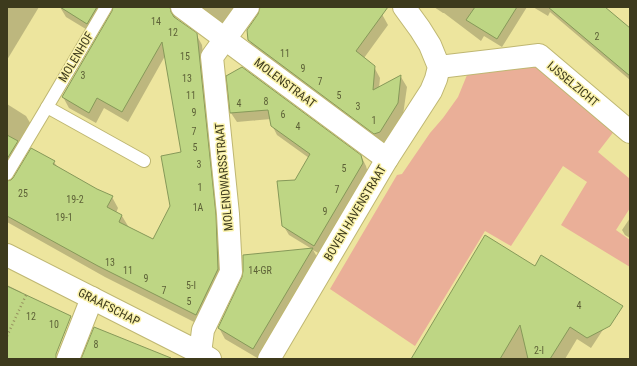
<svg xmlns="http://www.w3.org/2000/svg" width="637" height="366" font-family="'Roboto Condensed',sans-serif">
<rect width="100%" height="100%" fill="#ede59e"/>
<path fill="#eaaf98" d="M536,66L615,130L598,152L630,179V208L616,230L630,240V267L561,225L587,182L563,166L511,246L485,231L415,346L330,289L397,175L402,174L430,133L443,118L458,97L467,75Z"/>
<g fill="#0003">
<path d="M7,7H39L7,60Z"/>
<path d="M60,7H182L178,11L175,19L196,34L202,45L221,226L224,281L202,326L105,277L7,222V182L54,162L58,168L96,190L112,197L118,208L116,213L122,216L128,226L127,227L154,240L171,206L183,153L165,56L128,122L104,108L96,123L69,108L63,97L114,10L109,11L94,34L66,17Z"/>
<path d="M195,7H246L228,31Z"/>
<path d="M261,7H378L388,25L364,58L374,67L380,78L379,88L401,77L407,87L403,115L386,143L381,144L255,51L249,40L259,15Z"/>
<path d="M434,7H527L502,47L484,36L481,41L444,13H443Z"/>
<path d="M533,7H604L630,29V80L550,12L548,16Z"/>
<path d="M228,76L361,156L366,166L368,173L320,254L313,250L319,260L259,359L225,339L219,328L312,249L289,235L283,225L296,181L309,158L277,135L272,125L271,119L237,122L231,113Z"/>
<path d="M7,104L26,116L32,126L7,180Z"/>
<path d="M630,218V238L625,235L622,230Z"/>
<path d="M535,267L616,310L591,348L577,339L565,359H412Z"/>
<path d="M7,285L21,292L51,359H7Z"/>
</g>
<g fill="#bed684" stroke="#869959">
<path d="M60,7H97L87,24Z"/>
<path d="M113,7H170L171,12L174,17L197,33L216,215L218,269L196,315L98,266L7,216V181L11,180L13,178L31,148L55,161L53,164L97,189L113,196L107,207L122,215L119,222L153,239L170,206L161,156L181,152L162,42L122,112L97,98L89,113L62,97L112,11Z"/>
<path d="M260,7H388L356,51L375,66L373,90L401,75L398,103L380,132L374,134L248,40L247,30L258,14Z"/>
<path d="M475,7H517L497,39L466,20Z"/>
<path d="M548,7H605L630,28V76Z"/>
<path d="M242,67L361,155L363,163L314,246L282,226L277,181L295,180L310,154L271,126L268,110L230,113L226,76Z"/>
<path d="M7,135L18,141L7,159Z"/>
<path d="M485,235L535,266L541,255L623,306L610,326L587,338L570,327L550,359H528L520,325L500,359H411Z"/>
<path d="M313,248L253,349L218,328L242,277L243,271V255Z"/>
<path d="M7,286L71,316L56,354V359H7Z"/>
<path d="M94,327L171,358V359H81Z"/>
</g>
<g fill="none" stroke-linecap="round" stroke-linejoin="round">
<g stroke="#bfb772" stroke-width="14">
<g id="lane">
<path d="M47,107L106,7"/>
<path d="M7,174L47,107L144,161"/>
</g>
</g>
<g stroke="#bfb772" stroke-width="24">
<g id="street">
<path d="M182,7L387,159"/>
<path d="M439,67L539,55L630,132"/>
<path d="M7,255L200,353L210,359"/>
<path d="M68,359L92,298"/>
<path d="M198,359L200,353L203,330L231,272L228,214L212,57L248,7"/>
</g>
</g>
<g stroke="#bfb772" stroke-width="24">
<path id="secondary" d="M269,359L387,159L431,91L436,79L439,67L430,45L420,29L404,7"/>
</g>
<path stroke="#97915f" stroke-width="2.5" stroke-dasharray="1 3" stroke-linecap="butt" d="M7,336L27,293"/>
<use href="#lane" stroke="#fff" stroke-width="12"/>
<use href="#street" stroke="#fff" stroke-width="22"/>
<use href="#secondary" stroke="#fff" stroke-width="22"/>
</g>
<g text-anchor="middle" stroke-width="3" stroke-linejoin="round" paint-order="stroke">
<g font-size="10" fill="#5d6137">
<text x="156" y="25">14</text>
<text x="173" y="36">12</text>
<text x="597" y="40">2</text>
<text x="285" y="57">11</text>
<text x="185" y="60">15</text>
<text x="303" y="72">9</text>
<text x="83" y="79">3</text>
<text x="187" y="82">13</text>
<text x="320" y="85">7</text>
<text x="191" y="99">11</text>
<text x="339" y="99">5</text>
<text x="266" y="105">8</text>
<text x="239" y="107">4</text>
<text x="358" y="110">3</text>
<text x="194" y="116">9</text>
<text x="283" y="118">6</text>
<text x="374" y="124">1</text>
<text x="298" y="130">4</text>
<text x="194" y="135">7</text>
<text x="195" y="151">5</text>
<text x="199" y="168">3</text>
<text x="344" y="172">5</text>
<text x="200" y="191">1</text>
<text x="337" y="193">7</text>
<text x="23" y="197">25</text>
<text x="75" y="203">19-2</text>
<text x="198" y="211">1A</text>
<text x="325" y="215">9</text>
<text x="64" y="221">19-1</text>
<text x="110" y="266">13</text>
<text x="128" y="274">11</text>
<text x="260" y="274">14-GR</text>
<text x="146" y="282">9</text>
<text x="191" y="289">5-I</text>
<text x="164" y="294">7</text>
<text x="189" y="305">5</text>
<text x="579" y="309">4</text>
<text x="31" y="320">12</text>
<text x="54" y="328">10</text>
<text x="96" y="348">8</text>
<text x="539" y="354">2-I</text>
</g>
<g font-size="12" fill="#3d3a1d" stroke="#faf2aa">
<text transform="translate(76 57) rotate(-59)" y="4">MOLENHOF</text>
<text transform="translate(285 83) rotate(37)" y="4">MOLENSTRAAT</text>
<text transform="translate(573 84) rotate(40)" y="4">IJSSELZICHT</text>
<text transform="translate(224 177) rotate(-95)" y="4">MOLENDWARSSTRAAT</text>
<text transform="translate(355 213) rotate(-59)" y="4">BOVEN HAVENSTRAAT</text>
<text transform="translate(109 307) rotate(27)" y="4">GRAAFSCHAP</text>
</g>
</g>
<rect width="637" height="366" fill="none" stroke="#3d3a1d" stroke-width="16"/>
</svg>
